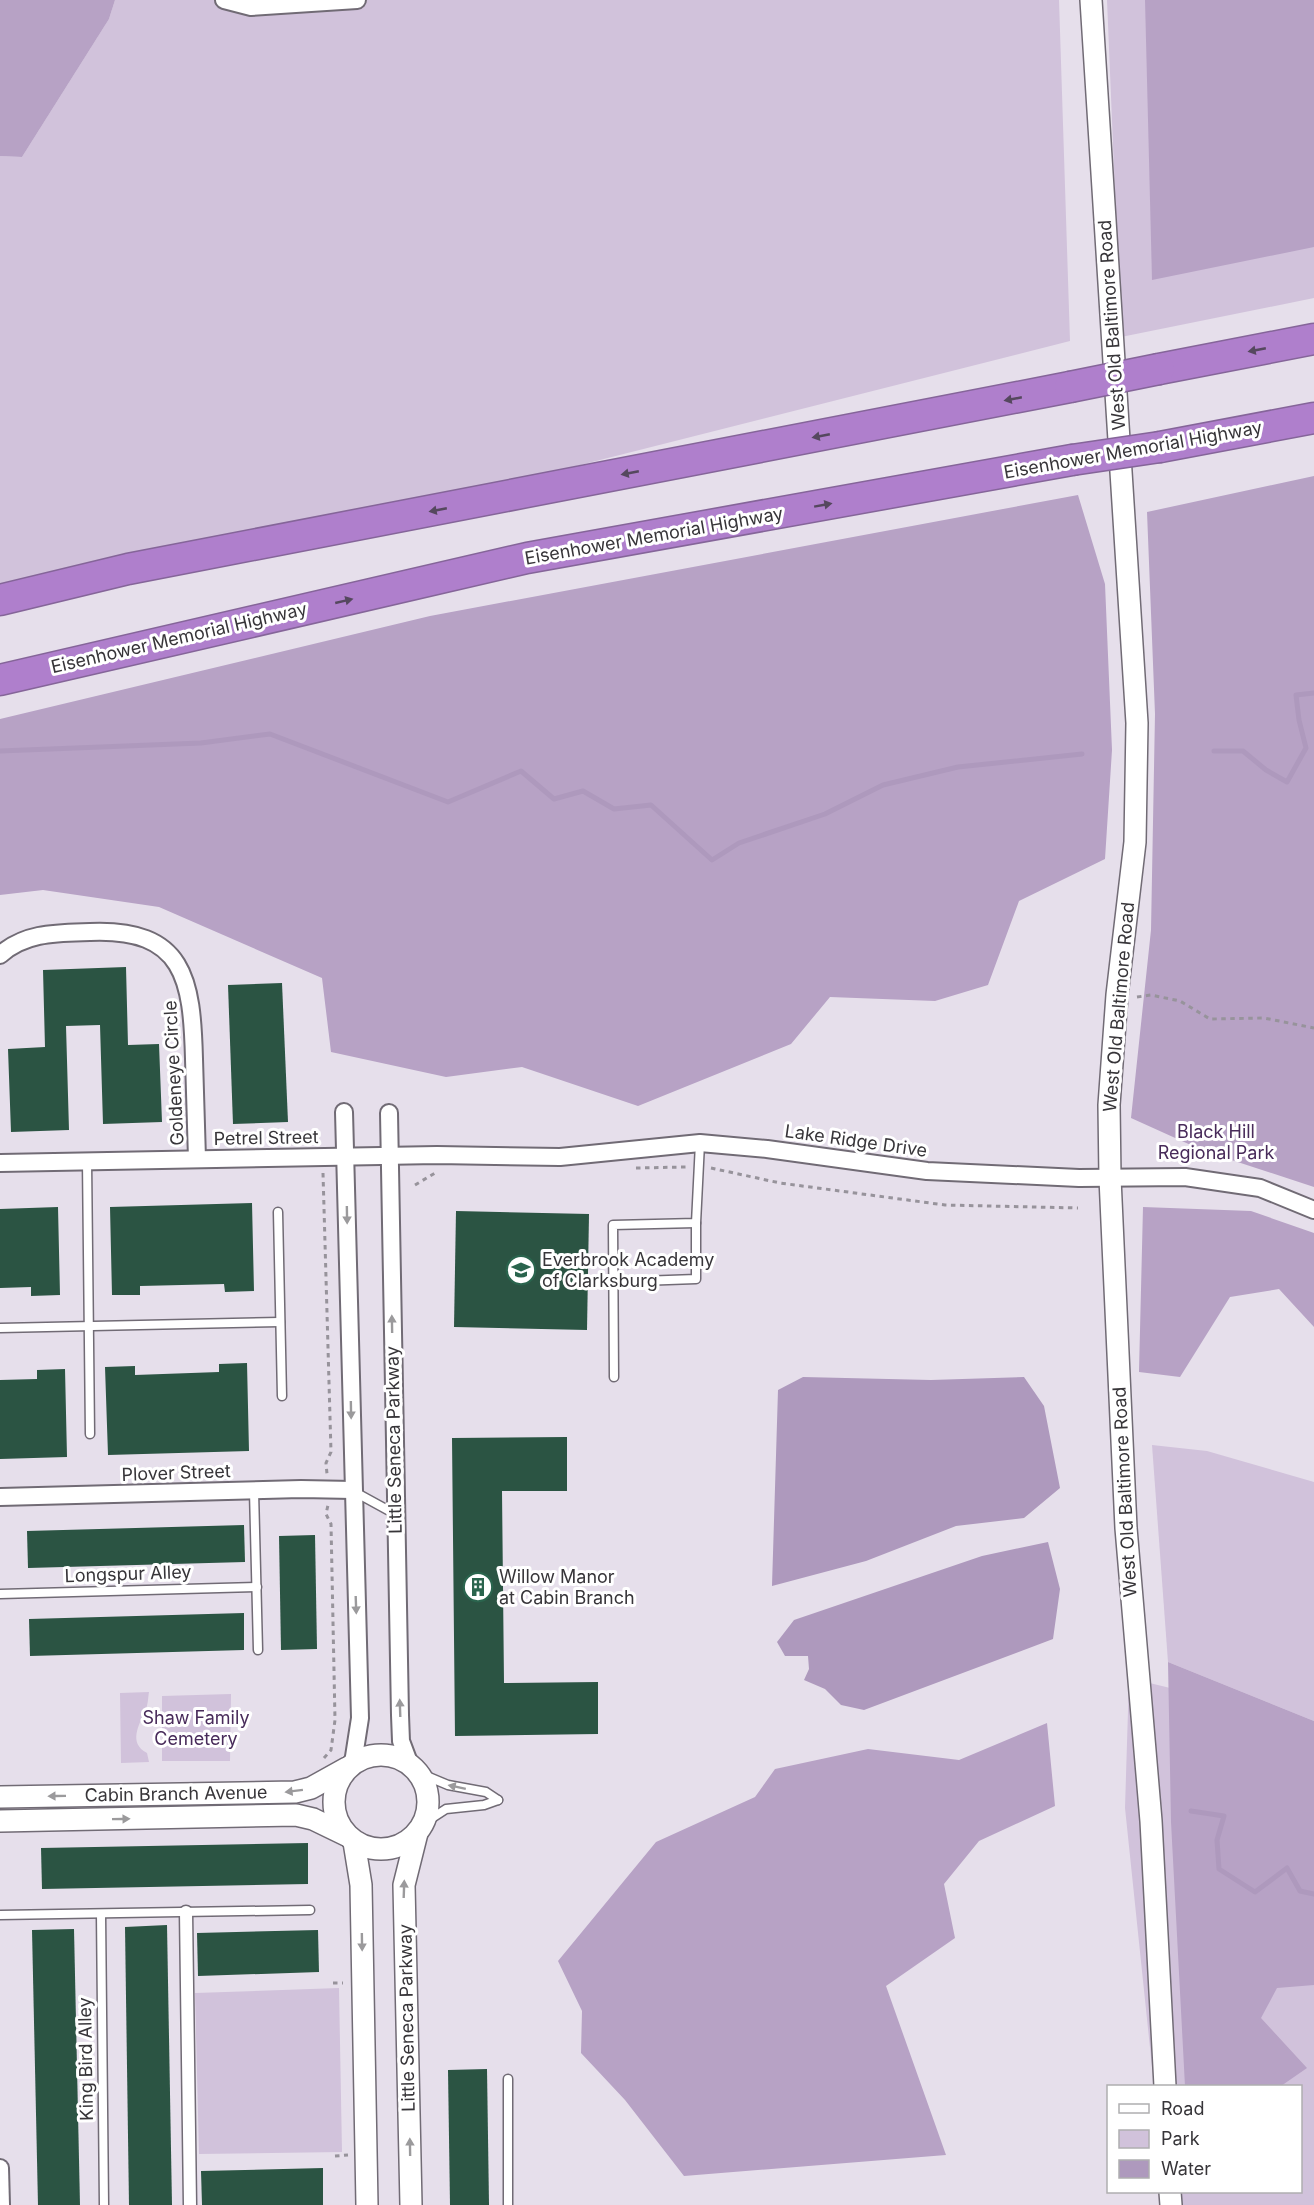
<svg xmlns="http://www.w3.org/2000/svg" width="1314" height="2205" font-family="Inter,sans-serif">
<rect width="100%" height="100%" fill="#e6dfeb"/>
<g fill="#d1c2db">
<path d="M115,0H1059L1070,341L0,612V156L22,157L109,19Z"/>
<path d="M1107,0H1221L1314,33V298L1121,337Z"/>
<path d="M1152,1445L1207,1451L1314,1482V1721L1168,1662Z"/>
<path d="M1129,1678L1314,1723V2205H1166L1165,2192H1300V2086H1154L1125,1808Z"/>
<path d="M149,1692C148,1698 148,1706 145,1711C139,1725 128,1743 147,1753L149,1762L121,1763L120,1693Z"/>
<path d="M231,1694L230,1761H162V1696Z"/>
<path d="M339,1988L342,2152L199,2154L195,1993Z"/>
</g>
<g fill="#b7a2c5">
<path d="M0,0H115L109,19L22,157L0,156Z"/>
<path d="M1145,0H1314V247L1152,280Z"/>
<path d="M1314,476V1187L1204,1151L1131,1118L1151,930L1155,714L1147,512Z"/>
<path d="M1078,495L1105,584L1112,750L1105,859L1019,901L988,985L935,1001L830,997L791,1044L638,1106L522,1067L446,1077L331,1052L322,978L159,907L43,890L0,895V719L430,616Z"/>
<path d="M1143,1207L1251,1211L1314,1233V1327L1279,1289L1230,1297L1180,1377L1139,1372Z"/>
<path d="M1168,1662L1314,1721V1985L1277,1988L1261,2018L1307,2068L1281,2086H1185L1171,1822Z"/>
<path d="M1047,1723L1055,1806L979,1841L944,1884L955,1938L886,1986L946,2155L684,2176L625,2100L581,2053L582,2011L558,1961L656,1842L755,1797L775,1769L868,1749L959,1760Z"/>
</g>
<g fill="#ae99bd">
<path d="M803,1377L931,1380L1024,1377L1044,1406L1060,1488L1024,1518L956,1526L866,1561L772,1586L778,1390Z"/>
<path d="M1048,1542L1060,1589L1053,1639L864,1710L841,1705L825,1689L804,1680L809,1669L808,1656H785L777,1642L794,1620L982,1556Z"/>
</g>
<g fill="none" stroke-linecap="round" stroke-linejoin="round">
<g stroke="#ae99bd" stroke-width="5">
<path d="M0,751L201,743L270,734L448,802L521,771L554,799L583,791L614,809L651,805L712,860L739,843L825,814L883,785L958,767L1082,754"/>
<path d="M1214,751H1243L1266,770L1287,782L1306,748L1299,720L1296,695L1314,693"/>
<path d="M1191,1811L1224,1816L1217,1840L1219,1869L1255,1892L1287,1868L1300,1891L1314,1894"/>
</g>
</g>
<g fill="#2b5443">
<path d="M126,967L128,1045L159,1044L162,1122L103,1124L100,1025L66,1026L69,1130L11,1132L8,1049L45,1047L43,970Z"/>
<path d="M282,983L288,1122L233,1124L228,985Z"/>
<path d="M252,1203L254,1291L225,1292L224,1284L140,1286V1295H112L110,1207Z"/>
<path d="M58,1207L60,1295L31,1296V1287L0,1288V1209Z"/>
<path d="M456,1211L589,1214L587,1330L454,1327Z"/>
<path d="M247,1363L249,1451L108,1455L105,1367L135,1366V1375L219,1372V1364Z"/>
<path d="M65,1369L67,1457L0,1459V1380L37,1379V1370Z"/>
<path d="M567,1437V1491H502L504,1683L598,1682V1734L455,1736L452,1438Z"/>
<path d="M244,1525L245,1562L28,1568L27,1531Z"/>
<path d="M315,1535L317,1649L281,1650L279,1536Z"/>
<path d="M244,1613V1650L30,1656L29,1619Z"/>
<path d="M308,1843V1884L42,1889L41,1848Z"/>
<path d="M167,1925L172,2205H129L125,1927Z"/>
<path d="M74,1929L80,2205H38L32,1930Z"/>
<path d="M318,1930L319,1972L198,1976L197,1933Z"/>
<path d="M487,2069L489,2205H450L448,2070Z"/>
<path d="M323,2168V2205H202L201,2171Z"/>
</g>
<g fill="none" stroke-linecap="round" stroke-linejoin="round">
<g stroke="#716b75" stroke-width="11">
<g id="service">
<path d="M87,1161L90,1434"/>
<path d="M278,1212L282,1396"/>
<path d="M613,1282L696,1279V1223"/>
<path d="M0,1328L280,1322"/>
<path d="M614,1377L613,1225L696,1223L700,1143"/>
<path d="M254,1491L258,1650"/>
<path d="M353,1491L395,1514"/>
<path d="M0,1594L257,1587"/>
<path d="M417,1772L448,1785L486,1792L498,1800"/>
<path d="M423,1824L446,1809L484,1805L498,1800"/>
<path d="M101,1914L104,2205"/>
<path d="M0,1915L310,1910"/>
<path d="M508,2205V2079"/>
</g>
</g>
<g stroke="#716b75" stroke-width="15">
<path id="pedestrian" d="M186,1912L190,2205"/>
</g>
<g stroke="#716b75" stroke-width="20">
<g id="minor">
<path d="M224,0L251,7L357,0"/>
<path d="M0,955C25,932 58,933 90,932C185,928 192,980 194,1059C195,1092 196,1126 197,1159"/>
<path d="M344,1112L360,1718L353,1763"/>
<path d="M389,1113L400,1715L401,1741L410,1765"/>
<path d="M0,1163L437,1155L560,1157L700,1143L767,1149L927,1171L1079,1178L1185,1177L1260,1188L1314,1210"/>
<path d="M0,1497L301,1489L353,1490"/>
<path d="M0,2168L1,2205"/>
</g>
</g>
<g stroke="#716b75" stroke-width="24">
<g id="tertiary">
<path d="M1091,0L1137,723L1135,842L1117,995L1109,1105L1110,1178L1126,1528L1151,1821L1165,2086"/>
<circle cx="381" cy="1802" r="47"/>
<path d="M0,1797L295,1792L311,1788L347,1768"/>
<path d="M0,1821L296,1815L313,1819L346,1835"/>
<path d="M354,1842L361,1885L367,2205"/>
<path d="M1170,2192L1171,2205"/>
<path d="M411,2205L404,1885L417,1833"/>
</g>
</g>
<g stroke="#856599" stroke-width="33">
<g id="motorway">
<path d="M1159,369L1314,339"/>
<path d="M1160,447L1314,418"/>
<path d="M0,600L128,569L1070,387"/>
<path d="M0,680L527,558L1072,460"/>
</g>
</g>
<g stroke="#97939b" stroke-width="3" stroke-dasharray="4.5 4.5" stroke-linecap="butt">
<path d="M1137,997L1151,995L1180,1001L1210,1019L1264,1018L1314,1028"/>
<path d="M636,1168L686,1167"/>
<path d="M711,1168L780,1183L945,1205L1078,1208"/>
<path d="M323,1173L331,1452L326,1463L327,1474"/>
<path d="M415,1185L435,1173"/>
<path d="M324,1758L331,1750L335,1720L331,1524L326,1514L328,1505"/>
<path d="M333,1983H343"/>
<path d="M335,2156L348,2155"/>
</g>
<use href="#service" stroke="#fff" stroke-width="8"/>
<use href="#pedestrian" stroke="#fff" stroke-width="12"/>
<use href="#minor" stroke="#fff" stroke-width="16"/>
<use href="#tertiary" stroke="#fff" stroke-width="21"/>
<use href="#motorway" stroke="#af7fcc" stroke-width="30"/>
<g stroke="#856599" stroke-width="33" stroke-linecap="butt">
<g id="motorway-bridge">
<path d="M1070,387L1159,369"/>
<path d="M1072,460L1160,447"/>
</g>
</g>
<use href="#motorway-bridge" stroke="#af7fcc" stroke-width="30"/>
</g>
<defs><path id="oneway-solid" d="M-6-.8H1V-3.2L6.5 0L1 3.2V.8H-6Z" transform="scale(1.5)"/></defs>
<g fill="#55485e">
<use href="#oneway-solid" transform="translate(1257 350) rotate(169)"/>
<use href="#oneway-solid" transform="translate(1013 399) rotate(169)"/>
<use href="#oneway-solid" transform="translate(821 436) rotate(169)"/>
<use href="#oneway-solid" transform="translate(630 473) rotate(169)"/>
<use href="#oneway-solid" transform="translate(823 505) rotate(-10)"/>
<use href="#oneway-solid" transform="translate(438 510) rotate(169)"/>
<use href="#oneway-solid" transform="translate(344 601) rotate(-13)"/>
</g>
<g fill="#9b9a9c">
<use href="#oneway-solid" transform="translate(347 1215) rotate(89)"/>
<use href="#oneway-solid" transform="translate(392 1324) rotate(-91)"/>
<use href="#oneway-solid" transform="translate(351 1410) rotate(89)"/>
<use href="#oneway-solid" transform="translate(356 1605) rotate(88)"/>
<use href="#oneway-solid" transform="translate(400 1708) rotate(-92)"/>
<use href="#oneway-solid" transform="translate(457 1787) rotate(-168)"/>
<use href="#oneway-solid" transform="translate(294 1791) rotate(173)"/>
<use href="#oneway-solid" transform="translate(57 1796) rotate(179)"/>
<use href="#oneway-solid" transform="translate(121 1819) rotate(-1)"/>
<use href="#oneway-solid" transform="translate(404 1889) rotate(-88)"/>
<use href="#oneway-solid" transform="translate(362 1942) rotate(89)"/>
<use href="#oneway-solid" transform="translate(410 2147) rotate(-91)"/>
</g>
<defs>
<g id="school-ring" transform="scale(1.5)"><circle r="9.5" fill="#fff" stroke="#2a644d" stroke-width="1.5"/><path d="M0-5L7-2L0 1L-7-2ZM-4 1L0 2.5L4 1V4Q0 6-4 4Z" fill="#2a644d"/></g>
<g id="building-ring" transform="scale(1.5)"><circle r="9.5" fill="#fff" stroke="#2a644d" stroke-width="1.5"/><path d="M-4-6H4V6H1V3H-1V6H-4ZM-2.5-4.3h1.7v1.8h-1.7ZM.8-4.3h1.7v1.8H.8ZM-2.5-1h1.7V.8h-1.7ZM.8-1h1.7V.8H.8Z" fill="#2a644d"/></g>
</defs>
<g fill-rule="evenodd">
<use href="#school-ring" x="521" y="1270"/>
<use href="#building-ring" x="478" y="1587"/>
</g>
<g text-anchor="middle" stroke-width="6" stroke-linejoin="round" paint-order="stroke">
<g font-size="18" fill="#373539" stroke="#fff">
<text transform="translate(1112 325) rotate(-94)" y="6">West Old Baltimore Road</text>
<text transform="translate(1133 450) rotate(-10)" y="6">Eisenhower Memorial Highway</text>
<text transform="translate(654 536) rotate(-10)" y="6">Eisenhower Memorial Highway</text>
<text transform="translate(179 638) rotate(-13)" y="6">Eisenhower Memorial Highway</text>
<text transform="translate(1119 1007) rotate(-85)" y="6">West Old Baltimore Road</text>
<text transform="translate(174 1073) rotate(-93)" y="6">Goldeneye Circle</text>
<text transform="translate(266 1138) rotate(-1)" y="6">Petrel Street</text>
<text transform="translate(856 1141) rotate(8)" y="6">Lake Ridge Drive</text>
<text transform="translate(394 1440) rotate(-91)" y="6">Little Seneca Parkway</text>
<text transform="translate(176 1473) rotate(-2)" y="6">Plover Street</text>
<text transform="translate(1125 1492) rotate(-93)" y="6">West Old Baltimore Road</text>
<text transform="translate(128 1574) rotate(-2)" y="6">Longspur Alley</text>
<text transform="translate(176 1794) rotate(-1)" y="6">Cabin Branch Avenue</text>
<text transform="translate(407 2018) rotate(-91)" y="6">Little Seneca Parkway</text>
<text transform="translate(86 2059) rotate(-91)" y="6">King Bird Alley</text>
</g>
<g font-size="18" fill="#482b5a" stroke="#fff">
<text x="1216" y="1138">Black Hill<tspan x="1216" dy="21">Regional Park</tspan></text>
<text x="196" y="1724">Shaw Family<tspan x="196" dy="21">Cemetery</tspan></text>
</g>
<g font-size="18" fill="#373539" stroke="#fff" text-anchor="start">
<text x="542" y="1266">Everbrook Academy<tspan x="542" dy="21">of Clarksburg</tspan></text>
<text x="499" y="1583">Willow Manor<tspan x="499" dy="21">at Cabin Branch</tspan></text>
</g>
</g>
<rect x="1107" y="2085" width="195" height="108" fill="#ffffff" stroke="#afaeb0" stroke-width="1.5"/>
<rect x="1119" y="2104" width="30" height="9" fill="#ffffff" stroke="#afaeb0" stroke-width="1.5"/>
<text x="1161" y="2115" font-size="18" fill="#373539">Road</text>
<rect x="1119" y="2130" width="30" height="18" fill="#d1c2db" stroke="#afaeb0" stroke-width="1.5"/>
<text x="1161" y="2145" font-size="18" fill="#373539">Park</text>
<rect x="1119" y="2160" width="30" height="18" fill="#ae99bd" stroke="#afaeb0" stroke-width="1.5"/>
<text x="1161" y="2175" font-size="18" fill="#373539">Water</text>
</svg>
